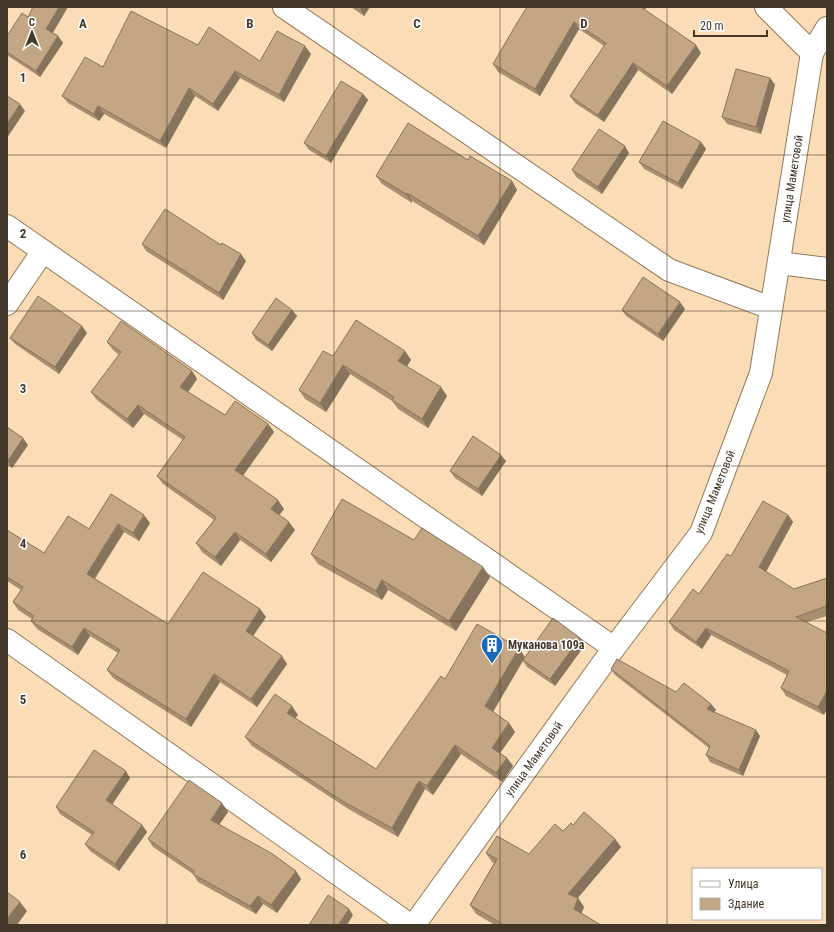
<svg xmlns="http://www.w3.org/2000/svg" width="834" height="932" font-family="'Roboto Condensed',sans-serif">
<rect width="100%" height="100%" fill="#fadcb7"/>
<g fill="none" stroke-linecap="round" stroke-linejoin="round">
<g stroke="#957a58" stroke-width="24">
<g id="minor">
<path d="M284,7L669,270L771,308"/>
<path d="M766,7L812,53L827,28"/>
<path d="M7,226L614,648"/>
<path d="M779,263L827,269"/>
<path d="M7,304L43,251"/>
<path d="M7,640L410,925"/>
</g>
</g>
<g stroke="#957a58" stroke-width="24">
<path id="tertiary" d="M414,925L614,648L701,533L761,373L812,53"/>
</g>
<use href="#minor" stroke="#fff" stroke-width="22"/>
<use href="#tertiary" stroke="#fff" stroke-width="22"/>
</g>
<g fill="#a88f71">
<path d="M351,7H370L364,16Z"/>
<path d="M645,10L701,53L672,94L638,70L604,122L575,103L570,96L604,46L579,29L540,96L498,72L493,64L517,23Z"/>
<path d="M28,17L58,36L63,43L40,77L7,55V36Z"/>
<path d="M198,45L260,61L311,54L284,102L240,78L218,111L195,96L166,148L104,114L99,121L68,103L62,96L103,67Z"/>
<path d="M770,78L775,85L761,134L727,124L722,117Z"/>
<path d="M363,94L368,100L331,163L309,150L304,143Z"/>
<path d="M701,142L706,149L682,189L644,169L639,162Z"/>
<path d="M629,153L602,194L576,177L572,170Z"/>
<path d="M376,176L512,181L517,190L484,245L412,201V203L382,184Z"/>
<path d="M142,244L246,261L223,300L146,251Z"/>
<path d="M685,309L663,341L626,316L622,310Z"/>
<path d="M292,310L297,316L272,351L256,340L252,333Z"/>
<path d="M87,333L59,374L15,344L10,338Z"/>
<path d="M107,342L192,371L197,379L188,392L225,415L268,424L274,432L243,476L284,509L279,515L295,530L271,562L240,540L221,566L202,552L196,543L214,520L163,484L157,476L183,440L144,414L133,428L97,400L91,392L119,355L113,350Z"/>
<path d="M405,351L411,360L407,366L447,396L428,428L398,409L392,401L350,374L326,412L305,399L299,390L333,356Z"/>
<path d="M7,427L28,445L12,468L7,464Z"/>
<path d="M506,461L482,496L455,478L450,471Z"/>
<path d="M111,494L150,523L139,541L124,532L95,579L168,624L260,609L266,617L253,636L287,664L257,707L220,682L191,727L113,678L107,670L118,653L90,636L78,655L37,629L31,621L32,619L18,610L13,602L21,590L7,581V530L44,553L89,529Z"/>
<path d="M788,515L793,522L766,572L794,589L827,578V616L807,622L824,715L786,696L781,688L787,675L711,635L702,649L674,630L669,622L699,594L731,556Z"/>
<path d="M414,540L490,577L456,631L388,590L382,600L318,564L311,554Z"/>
<path d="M580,638L585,645L555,686L527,667L523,661L493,712L509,723L515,732L500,753L507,758L513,766L502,782L461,754L433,795L425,789L398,837L350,810L252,746L245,737L298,715L295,718L376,769L445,679L525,657Z"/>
<path d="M611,669L676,692L716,710L714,712L760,736L743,776L710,762L706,755L709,748L615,675Z"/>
<path d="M130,778L112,805L142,825L147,832L119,871L90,851L85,844L92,835L60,814L56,807Z"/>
<path d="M228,812L219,824L301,879L277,913L263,904L256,914L198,882L193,874L153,847L148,839Z"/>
<path d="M573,825L615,839L621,847L578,898L584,907L581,913L601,925H495L476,914L470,905L494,863L492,862L486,853L529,854L563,831Z"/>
</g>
<g fill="#88745c">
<path d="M59,7H68L51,36L46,29Z"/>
<path d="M361,7H370L364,16L360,9Z"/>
<path d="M639,7H647L643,12Z"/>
<path d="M574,22L579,29L540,96L535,89Z"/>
<path d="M58,36L63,43L40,77L36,71Z"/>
<path d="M696,45L701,53L672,94L667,86Z"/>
<path d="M305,46L311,54L284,102L279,95Z"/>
<path d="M633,63L638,70L604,122L598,115Z"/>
<path d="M235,71L240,78L218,111L213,104Z"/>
<path d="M770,78L775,85L761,134L756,127Z"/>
<path d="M189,88L195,96L166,148L160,141Z"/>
<path d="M363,94L368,100L331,163L326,156Z"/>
<path d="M20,104L25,111L7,138V124Z"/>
<path d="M98,106L104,114L99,121L94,114Z"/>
<path d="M701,142L706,149L682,189L678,183Z"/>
<path d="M625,146L629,153L602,194L598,187Z"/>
<path d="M512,181L517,190L484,245L478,236Z"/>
<path d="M407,193L412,201V203L406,194Z"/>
<path d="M241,254L246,261L223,300L219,293Z"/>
<path d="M680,302L685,309L663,341L658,334Z"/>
<path d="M292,310L297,316L272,351L268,345Z"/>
<path d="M82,326L87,333L59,374L55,367Z"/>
<path d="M405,351L411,360L404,370L398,361Z"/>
<path d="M343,365L350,374L326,412L320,403Z"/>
<path d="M192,371L197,379L186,395L180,387Z"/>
<path d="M441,387L447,396L428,428L422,419Z"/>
<path d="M138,405L144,414L133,428L127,419Z"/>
<path d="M268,424L274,432L241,478L235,470Z"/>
<path d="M23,438L28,445L12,468L8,461Z"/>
<path d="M501,455L506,461L482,496L478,489Z"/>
<path d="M278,500L284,509L277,518L271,509Z"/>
<path d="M144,515L150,523L139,541L133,533Z"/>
<path d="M788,515L793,522L764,575L759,567Z"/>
<path d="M289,522L295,530L271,562L266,554Z"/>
<path d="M118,524L124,532L92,582L87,574Z"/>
<path d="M235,532L240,540L221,566L215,557Z"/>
<path d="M483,567L490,577L456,631L449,621Z"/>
<path d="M382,580L388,590L382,600L376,591Z"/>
<path d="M260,609L266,617L251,639L246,631Z"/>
<path d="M84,628L90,636L78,655L72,647Z"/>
<path d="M706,628L711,635L702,649L696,642Z"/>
<path d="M580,638L585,645L555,686L550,679Z"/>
<path d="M519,648L525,657L491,715L485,706Z"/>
<path d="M282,656L287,664L257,707L251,699Z"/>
<path d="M214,674L220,682L191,727L186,719Z"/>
<path d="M827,691V709L824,715L818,707Z"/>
<path d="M711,704L716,710L712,715L707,709Z"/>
<path d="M292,706L298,715L293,721L287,713Z"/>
<path d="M509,723L515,732L498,756L492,748Z"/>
<path d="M756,730L760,736L743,776L739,770Z"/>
<path d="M455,745L461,754L433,795L427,786Z"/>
<path d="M507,758L513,766L502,782L496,773Z"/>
<path d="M126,771L130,778L110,807L106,800Z"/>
<path d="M419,781L425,789L398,837L392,828Z"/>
<path d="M222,803L228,812L217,828L211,820Z"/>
<path d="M142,825L147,832L119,871L115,864Z"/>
<path d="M615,839L621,847L574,902L568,894Z"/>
<path d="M296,871L301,879L277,913L271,905Z"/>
<path d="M258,896L263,904L256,914L250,906Z"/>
<path d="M578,898L584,907L580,917L574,909Z"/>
<path d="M20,902L27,911L17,925H7V919Z"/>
<path d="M349,909L353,915L347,925H338Z"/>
</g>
<g fill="#c3a683" stroke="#88745c">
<path d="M33,7H59L46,29L58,36L36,71L7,52V36L22,13L28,17Z"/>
<path d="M527,7H641L696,45L667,86L633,63L598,115L570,96L606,43L574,22L535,89L493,64L517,23Z"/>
<path d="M131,11L198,45L209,27L260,61L277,31L305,46L279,95L235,71L213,104L189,88L160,141L98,106L94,114L62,96L85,57L103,67Z"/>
<path d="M736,69L770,78L756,127L722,117Z"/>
<path d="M341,81L363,94L326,156L304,143Z"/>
<path d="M7,96L20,104L7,124Z"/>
<path d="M663,121L701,142L678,183L639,162Z"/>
<path d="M408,123L468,160L470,156L512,181L478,236L407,193L406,194L376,176Z"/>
<path d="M599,129L625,146L598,187L572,170Z"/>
<path d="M165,209L221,245L222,243L241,254L219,293L142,244Z"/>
<path d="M643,277L680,302L658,334L622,310Z"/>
<path d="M38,296L82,326L55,367L10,338Z"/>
<path d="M276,298L292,310L268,345L252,333Z"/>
<path d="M356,320L405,351L398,361L441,387L422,419L392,400L394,397L343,365L320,403L299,390L323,351L333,356Z"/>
<path d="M121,321L192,371L180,387L225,415L235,401L268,424L235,470L278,500L271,509L289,522L266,554L235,532L215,557L196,543L216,518L215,516L157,476L185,437L138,405L127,419L91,392L121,352L107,342Z"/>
<path d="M7,427L23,438L8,461H7Z"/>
<path d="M473,436L501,455L478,489L450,471Z"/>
<path d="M111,494L144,515L133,533L118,524L87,574L168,624L203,572L260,609L246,631L282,656L251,699L214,674L186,719L107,670L120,650L84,628L72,647L31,621L34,616L13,602L23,587L7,577V530L44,553L68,516L89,529Z"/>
<path d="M342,499L414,540L422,528L483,567L449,621L382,580L376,591L311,554Z"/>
<path d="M763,501L788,515L759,567L794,589L827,578V606L796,617L827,633V691L818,707L781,688L789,671L706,628L696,642L669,622L693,589L699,594L727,554L731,556Z"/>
<path d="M553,618L580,638L550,679L523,660Z"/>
<path d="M477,624L519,648L485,706L509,723L492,748L507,758L496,773L455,745L427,786L419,781L392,828L344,802L245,737L275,694L292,706L287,713L376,769L441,676L445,679Z"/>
<path d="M617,659L676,692L684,683L711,704L707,709L756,730L739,770L706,755L710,746L611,669Z"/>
<path d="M94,750L126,771L106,800L142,825L115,864L85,844L94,832L56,807Z"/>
<path d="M189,780L222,803L211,820L271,853L296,871L271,905L258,896L250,906L193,874L194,871L148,839Z"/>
<path d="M584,812L615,839L568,894L578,898L574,909L601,925H504L470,905L497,859L486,853L497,836L529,854L555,824L563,831L571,823L573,825Z"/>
<path d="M7,892L20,902L7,919Z"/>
<path d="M328,895L349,909L338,925H309Z"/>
</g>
<path fill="none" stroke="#433729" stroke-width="1" stroke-opacity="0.55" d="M167,7V925M334,7V925M500,7V925M667,7V925M7,155H827M7,311H827M7,466H827M7,621H827M7,777H827"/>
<defs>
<g id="building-pin" transform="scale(1.15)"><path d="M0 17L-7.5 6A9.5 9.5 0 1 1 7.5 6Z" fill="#1a6ab9" stroke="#fff"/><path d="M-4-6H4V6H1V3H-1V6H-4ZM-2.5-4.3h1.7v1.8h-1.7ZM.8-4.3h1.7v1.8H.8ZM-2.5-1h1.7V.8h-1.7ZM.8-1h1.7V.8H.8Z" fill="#fff"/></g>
</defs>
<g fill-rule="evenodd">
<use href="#building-pin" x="492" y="645"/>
</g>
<g text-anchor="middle" stroke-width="3" stroke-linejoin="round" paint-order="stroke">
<g font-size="12" fill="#433729" stroke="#fff">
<text transform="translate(792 179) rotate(-81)" y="4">улица Маметовой</text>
<text transform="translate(715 492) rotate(-68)" y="4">улица Маметовой</text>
<text transform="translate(534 759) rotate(-54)" y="4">улица Маметовой</text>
</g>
<g font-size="12" font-weight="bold" fill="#433729" stroke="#fff" text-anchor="start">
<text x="508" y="649">Муканова 109а</text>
</g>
</g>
<g font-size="13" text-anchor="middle" font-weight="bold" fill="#433729" stroke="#fff" stroke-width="3" stroke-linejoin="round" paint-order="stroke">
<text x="83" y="28">A</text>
<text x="250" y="28">B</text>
<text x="417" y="28">C</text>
<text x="584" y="28">D</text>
<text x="23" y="82">1</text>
<text x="23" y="238">2</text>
<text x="23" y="393">3</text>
<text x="23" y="548">4</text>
<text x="23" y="704">5</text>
<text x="23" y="859">6</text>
</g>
<rect width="834" height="932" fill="none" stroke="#433729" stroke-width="16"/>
<rect x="692" y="868" width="130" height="52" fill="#ffffff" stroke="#b4afa9"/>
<rect x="700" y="881" width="20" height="6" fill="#ffffff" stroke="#b4afa9"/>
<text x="728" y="888" font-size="12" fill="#433729">Улица</text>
<rect x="700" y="898" width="20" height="12" fill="#c3a683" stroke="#b4afa9"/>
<text x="728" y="908" font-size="12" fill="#433729">Здание</text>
<g transform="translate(32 32)" stroke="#ffffff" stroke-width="3" paint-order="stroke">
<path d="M0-3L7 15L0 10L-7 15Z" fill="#433729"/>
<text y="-6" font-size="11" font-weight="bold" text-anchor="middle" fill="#433729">С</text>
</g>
<path d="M694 30v6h73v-6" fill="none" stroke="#433729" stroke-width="2"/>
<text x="700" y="30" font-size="12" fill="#433729" stroke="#ffffff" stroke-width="3" paint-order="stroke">20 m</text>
</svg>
